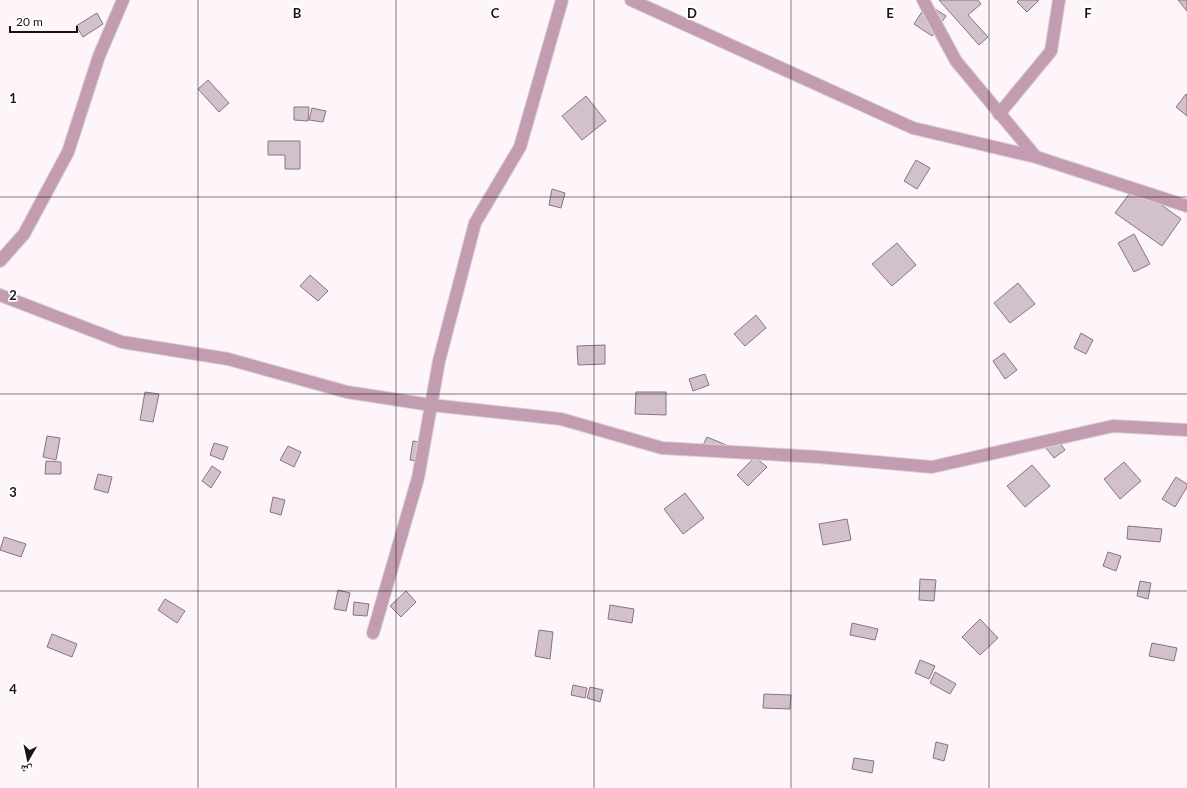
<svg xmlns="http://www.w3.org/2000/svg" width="1187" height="788" font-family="Lato,'Noto Naskh Arabic',sans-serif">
<rect width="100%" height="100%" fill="#fdf5fa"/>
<g fill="#d2c0ca" stroke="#87767f">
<path d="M939,0H978L981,4L968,15L988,37L979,45Z"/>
<path d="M1019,0H1039L1027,12L1017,2Z"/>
<path d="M1178,0H1187V11Z"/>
<path d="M927,4L946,16L932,36L914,24Z"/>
<path d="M97,13L103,24L83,37L76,26Z"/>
<path d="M208,80L229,103L219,112L198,89Z"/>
<path d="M1186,94L1187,95V116L1176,107Z"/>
<path d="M586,96L606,121L582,140L562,116Z"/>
<path d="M294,107H309L308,121L294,120Z"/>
<path d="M312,108L326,111L323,122L309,120Z"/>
<path d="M268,141H300V169H285V155H268Z"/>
<path d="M916,160L930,168L917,189L904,181Z"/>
<path d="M1135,186L1181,219L1162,246L1115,213Z"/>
<path d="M552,189L565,193L561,208L549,205Z"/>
<path d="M1134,234L1150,264L1134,272L1118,243Z"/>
<path d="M897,243L916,265L892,286L872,264Z"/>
<path d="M310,275L328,291L318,301L300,286Z"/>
<path d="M1018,283L1035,304L1010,323L994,303Z"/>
<path d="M756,315L766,328L745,346L734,334Z"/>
<path d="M1081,333L1093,340L1086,354L1074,348Z"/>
<path d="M605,345V364L578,365L577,346Z"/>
<path d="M1004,353L1017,370L1005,379L993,361Z"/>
<path d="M705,374L709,385L693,391L689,379Z"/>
<path d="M145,392L159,394L153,422L140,420Z"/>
<path d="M636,392H666V415L635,414Z"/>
<path d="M1053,434L1065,450L1054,458L1042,443Z"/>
<path d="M47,436L60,438L56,460L43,457Z"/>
<path d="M707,437L731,447H702Z"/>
<path d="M413,441L426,443L424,462L410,460Z"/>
<path d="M214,443L228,447L223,460L210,455Z"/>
<path d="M288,446L301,452L294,467L280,460Z"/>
<path d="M755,457L767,467L748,486L737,475Z"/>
<path d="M46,461L61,462V474H45Z"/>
<path d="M1124,462L1141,481L1120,499L1104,479Z"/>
<path d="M1032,465L1050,486L1025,507L1007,486Z"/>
<path d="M212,466L221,472L211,488L202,481Z"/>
<path d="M98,474L112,477L108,493L94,489Z"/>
<path d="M1176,477L1187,484V487L1175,507L1162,499Z"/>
<path d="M685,493L704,518L683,534L664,509Z"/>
<path d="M273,497L285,500L281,515L270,512Z"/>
<path d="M847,519L851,540L823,545L819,524Z"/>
<path d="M1128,526L1162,529L1160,542L1127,539Z"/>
<path d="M4,537L26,544L21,557L0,550Z"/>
<path d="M1108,552L1121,556L1116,571L1103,566Z"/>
<path d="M920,579L936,580L934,601L919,600Z"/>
<path d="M1140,581L1151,583L1148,599L1137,596Z"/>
<path d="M338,590L350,593L346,611L334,609Z"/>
<path d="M406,591L416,602L401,617L390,606Z"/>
<path d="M165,599L185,611L177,623L158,610Z"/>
<path d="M354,602L369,604L367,616L353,615Z"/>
<path d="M610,605L634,609L632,623L608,619Z"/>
<path d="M980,619L998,638L980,655L962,637Z"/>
<path d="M852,623L878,629L875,640L850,635Z"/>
<path d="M539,630L553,632L550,659L535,656Z"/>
<path d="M52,634L77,644L72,657L47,647Z"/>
<path d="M1152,643L1177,648L1174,661L1149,656Z"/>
<path d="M920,660L935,666L929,679L915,673Z"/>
<path d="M935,672L956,684L950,694L930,683Z"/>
<path d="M573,685L587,688L585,698L571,695Z"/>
<path d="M590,687L603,690L600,702L587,698Z"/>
<path d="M764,694L791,695L790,709L763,708Z"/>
<path d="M936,742L948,745L944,761L933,758Z"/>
<path d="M854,758L874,761L872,773L852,769Z"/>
</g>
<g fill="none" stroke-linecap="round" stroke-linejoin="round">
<g stroke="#d9d1d6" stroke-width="14">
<g id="minor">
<path d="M631,0L913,128L1036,157L1187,206"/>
<path d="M923,0L956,61L1036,157"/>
<path d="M999,114L1051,51L1059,0"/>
<path d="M0,261L24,234L68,152L99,56L123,0"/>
<path d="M0,295L122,342L228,359L347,392L431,405L561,419L662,448L819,457L932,467L1113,426L1187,430"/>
<path d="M373,633L418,478L439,361L475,223L520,147L562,0"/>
</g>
</g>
<use href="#minor" stroke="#c39cb2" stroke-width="12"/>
</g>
<path fill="none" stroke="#191216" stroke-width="1" stroke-opacity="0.55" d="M198,0V788M396,0V788M594,0V788M791,0V788M989,0V788M0,197H1187M0,394H1187M0,591H1187"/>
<g font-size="13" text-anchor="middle" font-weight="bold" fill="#191216" stroke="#fff" stroke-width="3.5" stroke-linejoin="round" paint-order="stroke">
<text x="297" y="18">B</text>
<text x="495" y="18">C</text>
<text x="692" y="18">D</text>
<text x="890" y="18">E</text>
<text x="1088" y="18">F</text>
<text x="13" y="103">1</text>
<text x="13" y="300">2</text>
<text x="13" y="497">3</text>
<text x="13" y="694">4</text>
</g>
<g transform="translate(28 760) rotate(189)" stroke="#ffffff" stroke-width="3" paint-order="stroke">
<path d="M0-3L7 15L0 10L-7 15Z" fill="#191216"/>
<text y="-6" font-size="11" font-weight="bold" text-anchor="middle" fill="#191216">ش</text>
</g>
<path d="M10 26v6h67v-6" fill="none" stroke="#191216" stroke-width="2"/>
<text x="16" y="26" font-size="12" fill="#191216" stroke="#ffffff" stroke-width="3" paint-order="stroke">20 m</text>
</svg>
